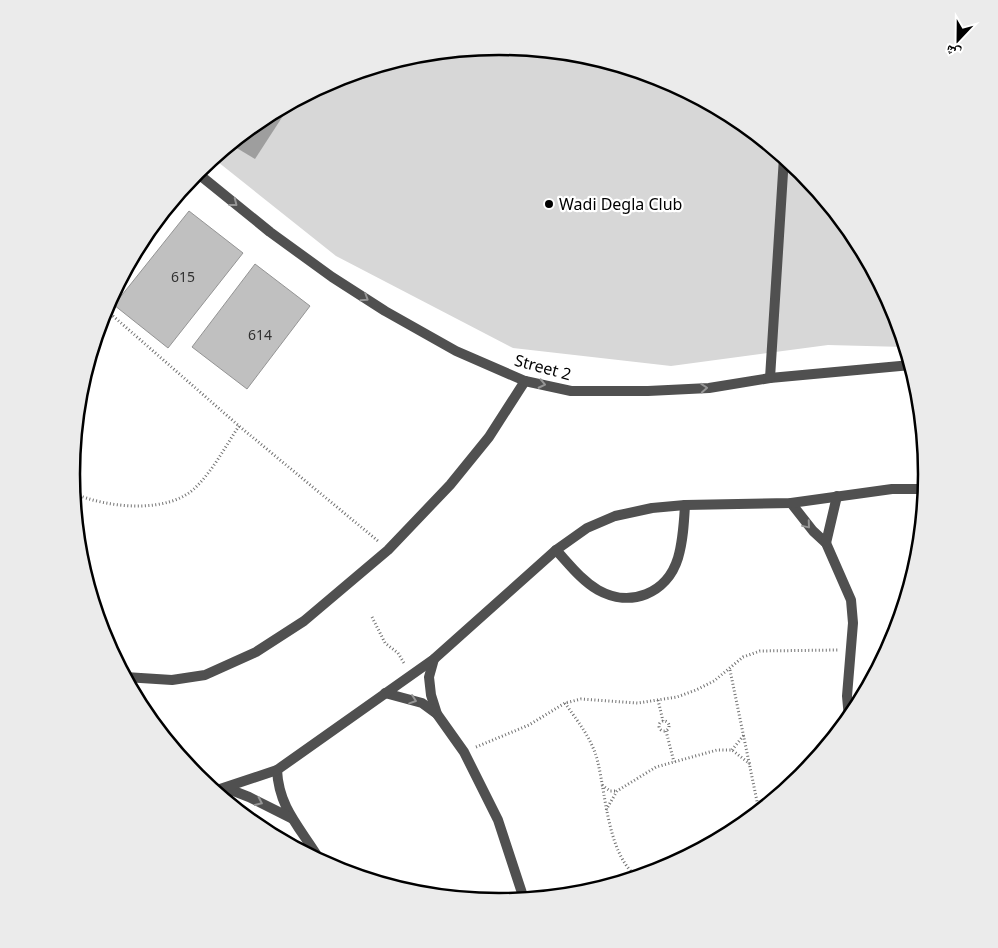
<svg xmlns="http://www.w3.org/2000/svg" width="998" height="948" font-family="'Noto Sans','Noto Naskh Arabic',sans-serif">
<rect width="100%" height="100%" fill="#fff"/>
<path fill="#d7d7d7" d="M499,46L583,55L663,79L737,118L802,172L855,237L894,311L905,347L828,345L671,366L513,348L336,256L213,158L262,118L336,79L416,54Z"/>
<path fill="#9e9e9e" d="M292,102L255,159L230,144L262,118Z"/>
<g fill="#c0c0c0" stroke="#949494">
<path d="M174,199L177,201L137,249L144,236Z"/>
<path d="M189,211L243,253L168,348L114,305Z"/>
<path d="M255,264L310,306L247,389L192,347Z"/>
</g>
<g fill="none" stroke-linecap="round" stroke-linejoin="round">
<g stroke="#727272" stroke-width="3" stroke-dasharray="1 2.5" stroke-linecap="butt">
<path d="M105,309L239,426L378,541"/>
<path d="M73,493C106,508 170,515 197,486C213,470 227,444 239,426"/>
<path d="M372,617L385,643L398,653L404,663"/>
<path d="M730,670L759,811"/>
<path d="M658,700L663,721"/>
<path d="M565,703C578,722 593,740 598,763C606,796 608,854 637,877"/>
<circle cx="664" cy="726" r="5"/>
<path d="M666,731L674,762"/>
<path d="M476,747L529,725L565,703L581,699L638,703L677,697L696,690L714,681L743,657L760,651L838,650"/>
<path d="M732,750L744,735"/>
<path d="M602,785L610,791H616"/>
<path d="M606,810L617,791L656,767L717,750H732L750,764"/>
</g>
<g stroke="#505050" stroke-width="10">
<path d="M791,503L813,531L826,543L851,600L853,623L847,696L849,718"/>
<path d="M826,543L837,496"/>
<path d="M556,550C569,564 581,580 598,590C630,608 667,594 678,558C683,541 684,523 685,505"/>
<path d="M434,659L429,677L431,695L437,714L464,752L498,820L524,899"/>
<path d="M125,677L172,680L205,675L256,652L304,621L388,550L450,485L489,437L525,381"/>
<path d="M385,693L422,703L437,714"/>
<path d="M277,770C279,810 302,829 321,862"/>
<path d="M226,788L249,797L291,818"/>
<path d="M214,791L277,770L434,659L556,550L587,528L615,516L652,508L685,505L791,503L892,489H925"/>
</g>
<g stroke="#505050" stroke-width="10">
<path d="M196,172L270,232L332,277L385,311L456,351L525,381L571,391H648L709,388L770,378L911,365"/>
<path d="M770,378L784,157"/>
</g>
</g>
<defs><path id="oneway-chevron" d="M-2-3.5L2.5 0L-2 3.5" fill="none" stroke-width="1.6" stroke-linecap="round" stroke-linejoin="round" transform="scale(1.25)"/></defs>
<g stroke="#969696">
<use href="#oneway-chevron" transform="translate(234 203) rotate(38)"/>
<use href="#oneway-chevron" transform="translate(365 298) rotate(33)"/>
<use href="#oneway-chevron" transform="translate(542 384) rotate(12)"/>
<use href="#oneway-chevron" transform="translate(704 388) rotate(-4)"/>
<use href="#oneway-chevron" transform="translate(807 525) rotate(50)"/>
<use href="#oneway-chevron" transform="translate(413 700) rotate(19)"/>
<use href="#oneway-chevron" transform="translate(259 802) rotate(25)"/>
</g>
<circle fill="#000" stroke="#fff" stroke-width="2" cx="549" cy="204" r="5"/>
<g text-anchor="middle" stroke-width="4.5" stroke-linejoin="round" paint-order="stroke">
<g font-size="14" fill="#303030">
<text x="183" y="282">615</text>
<text x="260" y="340">614</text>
</g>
<g font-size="16" fill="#000" stroke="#fff" text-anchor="start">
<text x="559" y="210">Wadi Degla Club</text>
</g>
<g font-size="16" fill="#000" stroke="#fff">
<text transform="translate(543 367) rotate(15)" y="6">Street 2</text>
</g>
</g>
<path d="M0 0H998V948H0ZM80 474a419 419 0 1 1 838 0a419 419 0 1 1-838 0Z" fill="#ebebeb" fill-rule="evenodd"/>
<path fill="none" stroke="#000" stroke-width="2.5" d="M80 474a419 419 0 1 1 838 0a419 419 0 1 1-838 0Z"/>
<g transform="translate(958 40) rotate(202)" stroke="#ffffff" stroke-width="4" paint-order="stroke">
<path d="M0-4L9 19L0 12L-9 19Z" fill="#000000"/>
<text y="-8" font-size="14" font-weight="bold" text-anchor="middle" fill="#000000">ش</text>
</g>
</svg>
